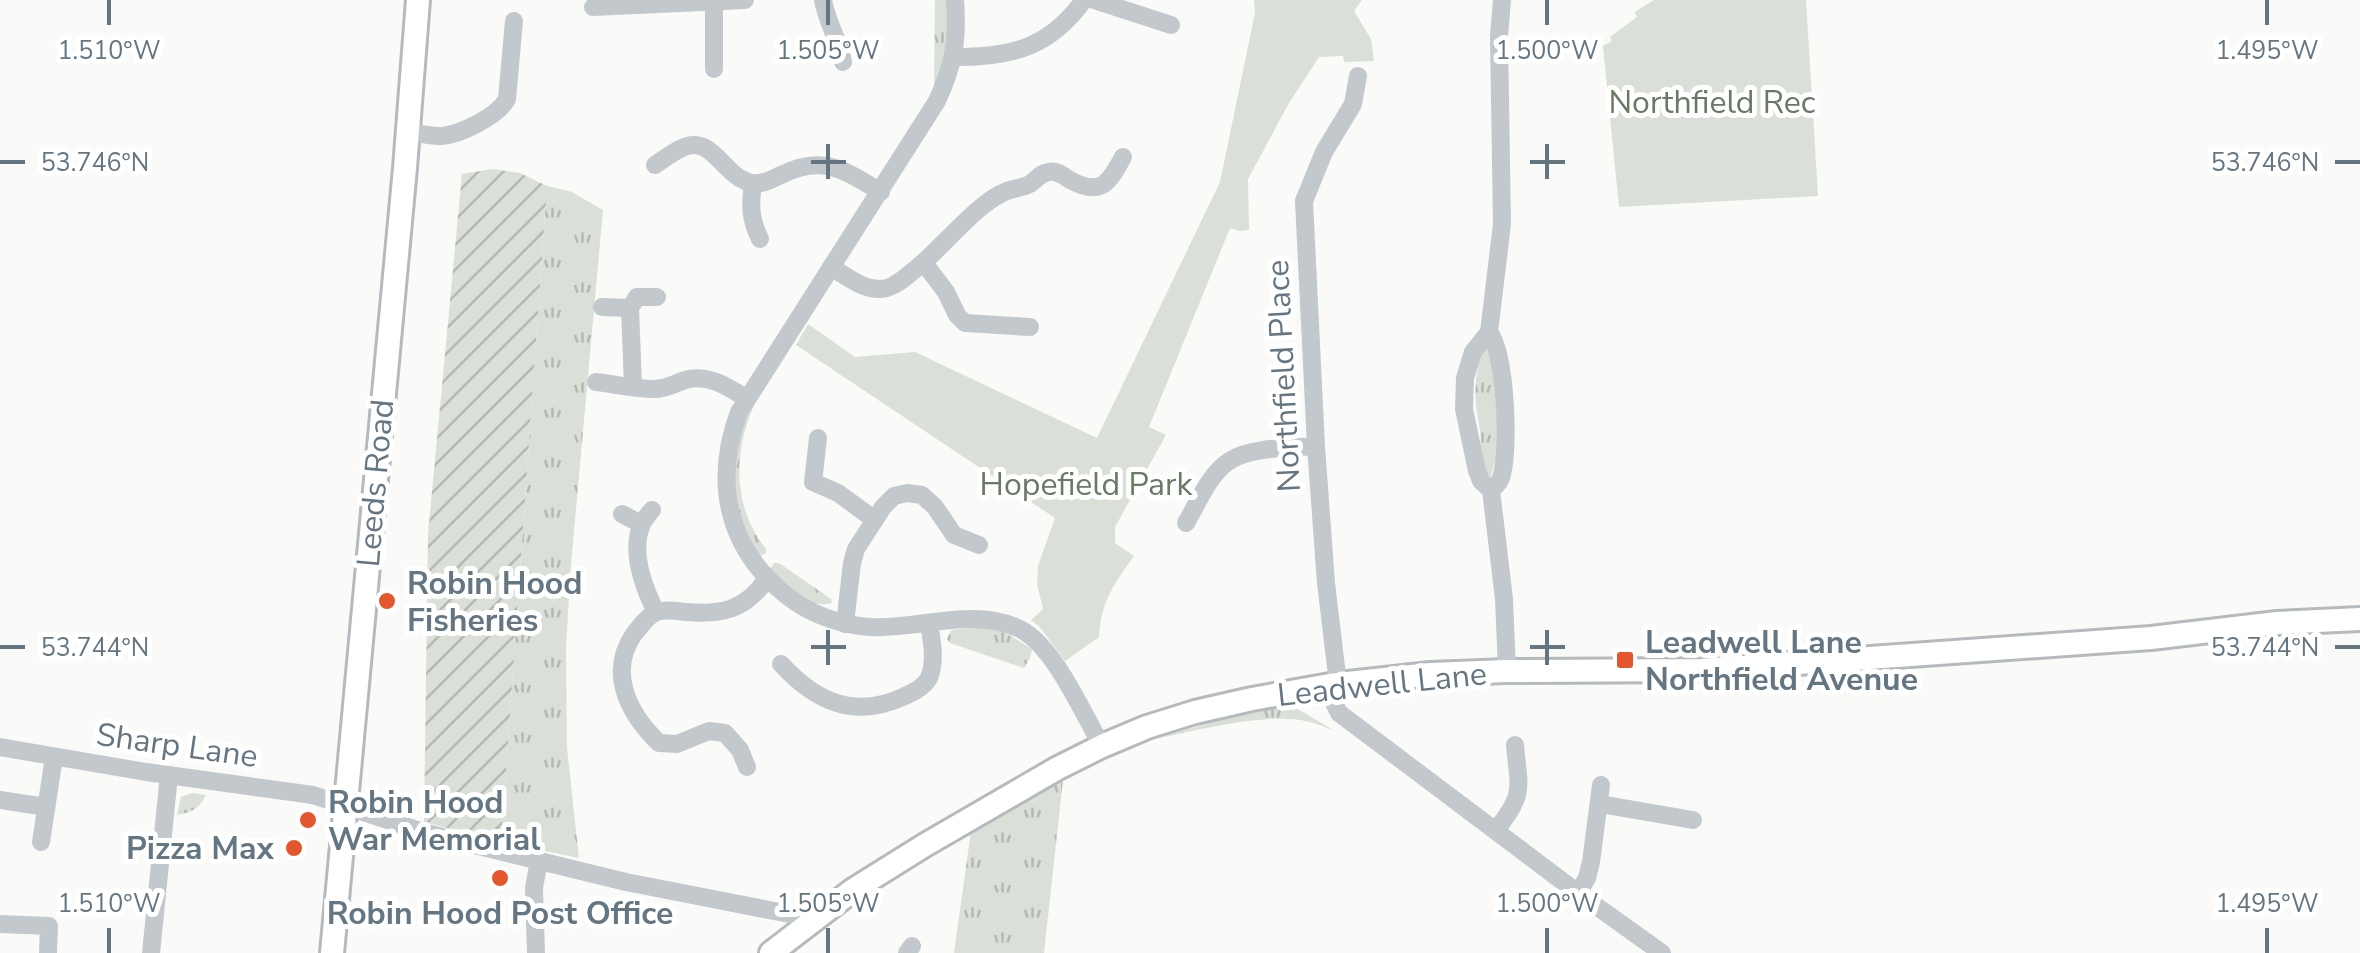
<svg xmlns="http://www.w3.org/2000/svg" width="2360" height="953" font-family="'Nunito Sans',sans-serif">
<defs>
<pattern id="grass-tufts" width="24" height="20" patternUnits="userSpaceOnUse" patternTransform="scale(2.5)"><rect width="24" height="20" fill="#dadfd7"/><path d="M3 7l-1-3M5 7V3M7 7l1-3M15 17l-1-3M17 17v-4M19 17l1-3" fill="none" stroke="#b4b9b4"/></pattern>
<pattern id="garden-furrows" width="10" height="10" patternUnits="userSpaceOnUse" patternTransform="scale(2.5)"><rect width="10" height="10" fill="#dadfd7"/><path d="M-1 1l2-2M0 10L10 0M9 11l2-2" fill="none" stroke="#b4b9b4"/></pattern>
</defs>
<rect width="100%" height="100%" fill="#fafaf8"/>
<g fill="url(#grass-tufts)">
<path d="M935,0H948L947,53L934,93Z"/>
<path d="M547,186L572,192L603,210L571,564L566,647L567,748L579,858L501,842Z"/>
<path d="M1485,346L1494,353L1499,447L1491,476H1487L1478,454C1485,437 1477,422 1476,404C1474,386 1477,362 1485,346Z"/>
<path d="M757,399C733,448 731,505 766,549V553L760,556C726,514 726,442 757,399Z"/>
<path d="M774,563H779L831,599L832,603C807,610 789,587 772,572L771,568Z"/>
<path d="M980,627L1004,632L1032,649L1030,658L1024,668L950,643L947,639L951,630Z"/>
<path d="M1288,706L1296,708L1335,731C1320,725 1305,719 1288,719C1248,717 1194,731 1154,739L1216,721Z"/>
<path d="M1063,780L1044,953H954L971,831Z"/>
<path d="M192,793L206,795C200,808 191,813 177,815L181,797Z"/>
</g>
<g fill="#dadfd7">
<path d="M1254,0H1362L1354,11L1371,39L1374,61L1344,62L1343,56L1319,57L1289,103L1248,179L1249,230L1240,231L1230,228L1149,427L1166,435L1115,527V543L1134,556C1114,584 1101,601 1099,637L1065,661L1039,626L1031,620L1043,609L1037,584L1038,566L1055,518L796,345L808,324L855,357L915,352L1097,438L1220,182L1255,13Z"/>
<path d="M1654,0H1806L1818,196L1619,207L1603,46L1612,41L1610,37L1637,17L1635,12Z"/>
</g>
<path fill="url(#garden-furrows)" d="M493,169L520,173L547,186L501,842L424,822L428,534L462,174Z"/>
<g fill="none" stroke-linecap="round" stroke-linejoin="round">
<g stroke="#b5babe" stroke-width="28">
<g id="major">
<path d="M332,953L405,168L418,0"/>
<path d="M771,953L853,890L925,845L1058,768L1102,746L1147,727L1195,712L1252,699L1330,685L1430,674L1507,671L1701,670L2151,638L2277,623L2360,619"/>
</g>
</g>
<g stroke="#c3c8cc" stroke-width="18">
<path d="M823,0C827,23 839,40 843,62"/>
<path d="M955,0C958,40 954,64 937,101L739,412C713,482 727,548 786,595C809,614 840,625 870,627C918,630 974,606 1020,629C1054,646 1082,712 1102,746"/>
<path d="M1094,0L1171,25"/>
<path d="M1502,0L1499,36L1502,224L1489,332L1473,352L1465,378L1464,409L1477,471L1481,481L1491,490L1504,599L1507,671"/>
<path d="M593,7L745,0"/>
<path d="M955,57C1012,57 1049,48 1084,0"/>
<path d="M714,69V1"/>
<path d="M407,132C418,133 430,136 441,136C460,135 498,116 507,99L514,21"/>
<path d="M655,165C664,159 673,152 682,148C713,133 723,178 752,183C762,185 772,179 781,175C823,154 844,170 881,192"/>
<path d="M753,184C750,205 750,219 760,239"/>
<path d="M924,263L946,292L957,315L965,323L1030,327"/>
<path d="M831,267C848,277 866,293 887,288C897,285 905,278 913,271C941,250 977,202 1007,191C1015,188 1022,188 1030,184C1037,179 1040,173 1049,172C1058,170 1063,176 1070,180C1101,197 1109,183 1123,157"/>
<path d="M602,307L630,308L637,297H657"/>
<path d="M630,308L633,386"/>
<path d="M1489,332C1506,354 1510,451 1501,478C1498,485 1496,485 1491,490"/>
<path d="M596,382C615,384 635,389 654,389C666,389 674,384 685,380C707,373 728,387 746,398"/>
<path d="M818,438L813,482L838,493L875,520"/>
<path d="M652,510C648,515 644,519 642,524C630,551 644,588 656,612"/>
<path d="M622,514L641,524"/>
<path d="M1186,523C1198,503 1210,472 1231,460C1251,447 1292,448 1316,446"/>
<path d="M845,624L852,563L856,549L883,507L894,496L907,493L922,495L935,507L954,535L979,545"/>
<path d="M781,664C816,702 855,720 905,696C914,692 924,687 929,678C936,661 932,641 929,624"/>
<path d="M1338,684L1326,583L1316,446L1304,201L1324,152L1353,104L1358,76"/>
<path d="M1330,685L1332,699L1339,713L1578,893L1662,953"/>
<path d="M0,747L146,772L313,795L423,832L458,841L626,882L815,919"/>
<path d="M747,767L740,750L725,733L709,731L677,744L659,743C629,714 607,673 634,634C640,627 647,616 656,612C664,609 678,611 686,612C722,615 745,610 766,580"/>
<path d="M0,800L46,807"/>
<path d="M1600,804L1693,820"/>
<path d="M1496,830C1525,794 1519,789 1515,745"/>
<path d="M41,842L54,757"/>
<path d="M1578,893L1587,878L1591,862L1601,785"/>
<path d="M0,924L49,926L48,953"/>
<path d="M151,953L169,775"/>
<path d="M536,953L534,888L539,860"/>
<path d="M907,953L912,946"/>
</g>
<use href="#major" stroke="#fff" stroke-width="22"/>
</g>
<path fill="none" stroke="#657683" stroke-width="4" d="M109,0V25M828,0V25M1547,0V25M2267,0V25M828,144V179M1547,144V179M0,162H25M811,162H846M1530,162H1565M2335,162H2360M828,630V665M1547,630V665M0,647H25M811,647H846M1530,647H1565M2335,647H2360M109,928V953M828,928V953M1547,928V953M2267,928V953"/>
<g fill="#e4572e" stroke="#fff" stroke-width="4">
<circle cx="387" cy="601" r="10"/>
<rect x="1615" y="650" width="20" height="20" rx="5"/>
<circle cx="308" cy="820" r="10"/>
<circle cx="294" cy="848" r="10"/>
<circle cx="500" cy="878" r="10"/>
</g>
<g text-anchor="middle" stroke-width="10" stroke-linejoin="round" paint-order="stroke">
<g font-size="32" fill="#687a64" stroke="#fff">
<text x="1712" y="113">Northfield Rec</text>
<text x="1086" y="495">Hopefield Park</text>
</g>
<g font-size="32" fill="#657683" stroke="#fff">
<text transform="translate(1283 376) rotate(-93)" y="11">Northfield Place</text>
<text transform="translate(375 483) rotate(-85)" y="11">Leeds Road</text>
<text transform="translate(1382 684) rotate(-6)" y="11">Leadwell Lane</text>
<text transform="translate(177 745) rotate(8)" y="11">Sharp Lane</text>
</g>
<g font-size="32" font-weight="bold" fill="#657683" stroke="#fff" text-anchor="start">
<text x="407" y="594">Robin Hood<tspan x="407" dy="37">Fisheries</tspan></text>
<text x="1645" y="653">Leadwell Lane<tspan x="1645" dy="37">Northfield Avenue</tspan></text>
<text x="328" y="813">Robin Hood<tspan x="328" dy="37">War Memorial</tspan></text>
<text x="274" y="859" text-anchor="end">Pizza Max</text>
<text x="500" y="924" text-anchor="middle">Robin Hood Post Office</text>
</g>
</g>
<g font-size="25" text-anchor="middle" fill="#657683" stroke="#fff" stroke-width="10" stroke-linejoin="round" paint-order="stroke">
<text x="109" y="59">1.510°W</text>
<text x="828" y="59">1.505°W</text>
<text x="1547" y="59">1.500°W</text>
<text x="2267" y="59">1.495°W</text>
<text x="95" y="171">53.746°N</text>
<text x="2265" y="171">53.746°N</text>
<text x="95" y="656">53.744°N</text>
<text x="2265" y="656">53.744°N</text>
<text x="109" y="912">1.510°W</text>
<text x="828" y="912">1.505°W</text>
<text x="1547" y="912">1.500°W</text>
<text x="2267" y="912">1.495°W</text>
</g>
</svg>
